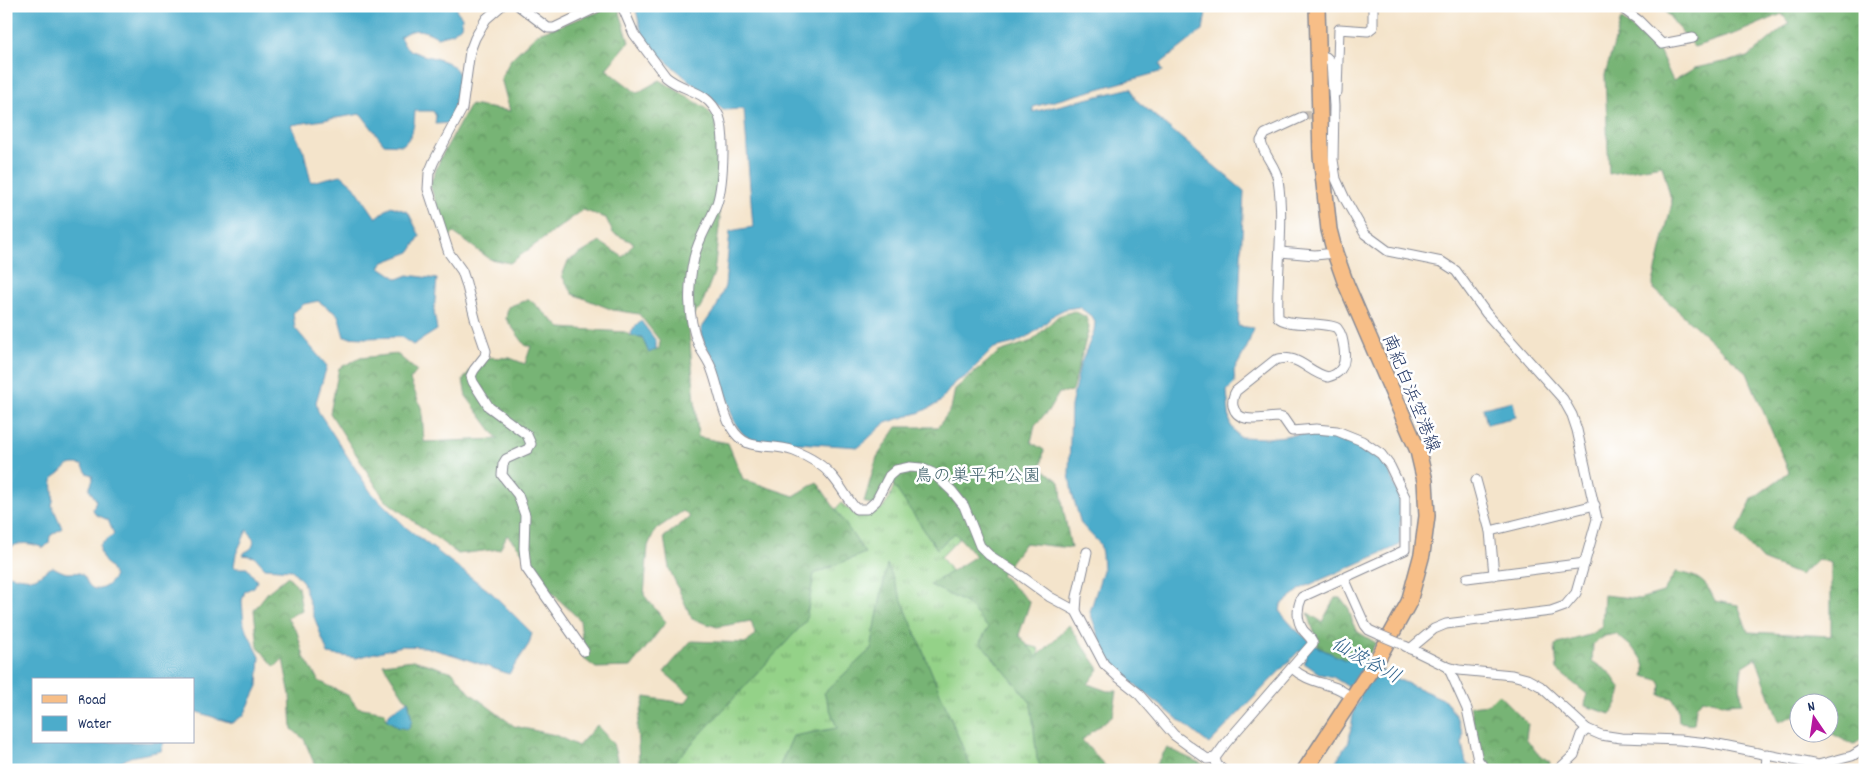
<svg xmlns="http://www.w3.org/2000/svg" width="1871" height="776" font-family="Dekko,'Klee One',sans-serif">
<defs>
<pattern id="grass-tufts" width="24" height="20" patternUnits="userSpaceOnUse" patternTransform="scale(1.25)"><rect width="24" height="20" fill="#94d288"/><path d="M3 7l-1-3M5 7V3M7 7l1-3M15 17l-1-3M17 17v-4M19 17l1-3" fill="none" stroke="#78ab72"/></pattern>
<pattern id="forest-crowns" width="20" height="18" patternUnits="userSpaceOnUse" patternTransform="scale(1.25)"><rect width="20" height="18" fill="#77b474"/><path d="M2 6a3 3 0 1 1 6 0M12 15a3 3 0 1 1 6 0" fill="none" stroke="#619362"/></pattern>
</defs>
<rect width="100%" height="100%" fill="#fff"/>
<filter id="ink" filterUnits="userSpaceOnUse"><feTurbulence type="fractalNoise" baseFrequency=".02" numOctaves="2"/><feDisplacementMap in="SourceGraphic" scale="10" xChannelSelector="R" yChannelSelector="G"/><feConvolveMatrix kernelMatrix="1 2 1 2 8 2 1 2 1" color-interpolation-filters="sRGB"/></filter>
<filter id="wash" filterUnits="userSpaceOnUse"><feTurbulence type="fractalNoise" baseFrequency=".0096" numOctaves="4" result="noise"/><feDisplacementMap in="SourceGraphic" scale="20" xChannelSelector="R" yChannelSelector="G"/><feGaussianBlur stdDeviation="1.12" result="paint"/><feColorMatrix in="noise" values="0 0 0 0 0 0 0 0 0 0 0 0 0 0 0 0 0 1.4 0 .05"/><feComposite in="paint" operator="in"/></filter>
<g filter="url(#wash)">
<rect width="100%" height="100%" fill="#f4e4cb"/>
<path fill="url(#grass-tufts)" stroke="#588073" d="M897,477L963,534L941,557L1003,640L1038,648L1054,746L1061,770H662L808,610L809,541L841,503L857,516C887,514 888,502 897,477Z"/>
<g fill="url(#forest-crowns)" stroke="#497269">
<path d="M616,6H618L629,42L606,69L637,93L660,80L704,107L716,119L718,168L716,195L720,219L714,273L701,307L688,320L698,437L728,443L743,479L794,496L817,482L865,553L814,574L806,621L667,770H643L639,761L637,726L645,697L685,703L691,695L664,672L691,641L747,643L755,634L751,621L717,627L692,619L669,568L664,537L690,517L683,511L655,530L648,546L644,595L666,622L631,667L596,668L584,659L580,620L548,589L531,561L507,535L500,549L458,554L385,500L330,413L339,368L360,358L397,354L417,371L410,380L422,410L424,442L498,439L466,396L463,380L480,357L510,358L525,364L531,346H526L506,319L508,307L529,299L561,328L625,332L631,336L642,337L649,353L656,349H659L660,341L639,314L613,310L573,294L562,276L568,261L600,242L623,257L634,243L613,233L606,218L583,210L510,263L490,259L454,233L448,238L430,185L441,157L470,105L510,111L501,78L511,59L538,33Z"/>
<path d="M1661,6H1865V579L1860,588L1865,594V737L1853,745L1829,732L1828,704H1798V717L1795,715L1779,722L1756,658L1742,667L1740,685L1742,703L1726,704L1702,699L1696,707L1694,724L1679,722L1678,708L1673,698L1660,695L1661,685L1658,680L1644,676C1650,657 1628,645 1616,634L1605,636L1593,644L1592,661L1610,673L1621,689L1618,701L1611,714L1585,706L1587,694L1557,670L1555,645L1589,635L1602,627L1604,595L1639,599L1663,592L1676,572C1697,575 1707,581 1715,601L1738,605L1748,632L1831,636V563L1818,559L1800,575L1762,560L1737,532L1752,499L1789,472L1747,373L1652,287L1672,203L1662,165L1609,174L1605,75L1621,19L1659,50L1673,81L1695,68L1748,57L1789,23L1782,14L1737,33L1694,47Z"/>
<path d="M1074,311L1086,317L1089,328L1072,391L1059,393L1049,410L1035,425L1031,442L1044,450L1041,468L1060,482L1063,507L1071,548L1025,543L1001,575L1030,602L1019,635L1037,657L1069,625L1099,669L1088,684L1107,691H1117L1113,715L1082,740L1105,766L1115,770H1042L1037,759L1031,703L980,642L988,628L968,604L930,585L976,556L955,533L937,549L892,483L876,507L864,502L877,457L897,427H938L951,409L955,389L999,352L1032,341L1058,316Z"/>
<path d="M887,564L972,770H898L891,768L885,770H778L793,736L837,728L824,693L871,649Z"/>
<path d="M288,576L298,587L302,610L287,618L297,632L304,657L319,681L349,696L357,707L385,712L386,719L412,721L408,700L404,697L383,664L413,660L453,672L470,693L514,726L555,735L578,746L597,725L613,744L620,770H319L316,768L304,739L292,729L290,695L283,659L275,667L258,647L254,610L268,592Z"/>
<path d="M1335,598H1341L1349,609L1353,624L1358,632L1376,643L1365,661L1345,660L1319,648L1308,613L1322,622Z"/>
<path d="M1498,694L1528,724L1526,738L1537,753L1550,762L1549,770H1492L1481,760L1470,706L1488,704Z"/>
<path d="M1167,748L1213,769L1214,770H1152Z"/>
</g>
<g fill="#4caccb" stroke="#346e94">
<path d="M6,6H457V11L462,17L461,26L453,33L437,37C424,29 412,27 400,37C402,40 403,44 406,47C422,61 458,54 461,82C461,87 463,92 462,97C460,106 456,114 453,123L435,124L436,116L433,111H415C414,125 414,135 403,145L384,144L361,114L291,125L304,152L311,182L341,175L354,186L376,218L391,206L408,212L420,236L410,252L384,262L380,267L398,279L408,275L437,279L434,311L437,330L413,345L401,337L365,338L344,337L338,315L318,301L304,304L293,313L295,328L327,366L316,402L318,411L370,491L408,529L493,594L532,633L529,644L509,674L457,656L425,647L402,646L356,658L328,654L313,614L303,582L292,570L265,568L255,557L243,555L245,552C257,547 255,538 247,530L236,554L234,566L236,568H247L257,581L254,587L245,591L242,601L244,625L260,657L258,686L244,715L232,723L194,711V680H34V742H164L161,751L130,757L120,763L122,770H6V574C11,576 30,580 35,578C42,575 46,569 53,567C57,569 62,572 67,573C71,573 75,572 79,573C86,575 85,580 89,585C97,595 110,585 114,577C111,564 99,562 100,545L114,534L108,520L95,514L93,509L96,500L89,489L93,480L92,475L87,473L82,465C65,461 67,470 54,477C50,487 56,495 52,505L62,528L50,536L49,543L44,548C31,543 17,540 6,551Z"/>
<path d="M635,6H1207L1203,30L1160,64L1163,71L1033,107V112L1131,88L1135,99L1244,191L1238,326L1254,328L1247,347L1234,371L1235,383L1227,391L1230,424L1239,437L1267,438L1312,433L1349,439L1367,450L1387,465L1400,499V545L1302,588L1281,605L1280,612L1295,629L1319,648L1345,660L1365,661L1395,678L1445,700L1456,716L1463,733L1462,743L1466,763L1478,770H1330L1349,741L1354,709L1361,698L1350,688L1333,677L1320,674L1304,663L1307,657L1299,651L1209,744L1120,673L1104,652L1090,612L1103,570L1102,554L1100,544L1081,524L1072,493L1069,474L1071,406L1080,366L1094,331L1095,322L1091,316L1079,307L1065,309L1055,314L1040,328L1030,335L1015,343L994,348L965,377L955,382L939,403L921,412L885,423L859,447L752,440L743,434L734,422L717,364L704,343L701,329L717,306L725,286L730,231L753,227L744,109L723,110L644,42Z"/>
<path d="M641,321L656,341V349L649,353L642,337L631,336L632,330Z"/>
<path d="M1513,401L1516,417L1487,424L1483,408Z"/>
<path d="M408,700L412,721L408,729L398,727L386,719L390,713Z"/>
</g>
</g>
<g filter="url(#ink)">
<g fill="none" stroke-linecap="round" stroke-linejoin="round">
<path stroke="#c9c0b5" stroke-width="9" stroke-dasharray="9 4.5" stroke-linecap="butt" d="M1302,117L1329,108"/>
<g stroke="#888a94" stroke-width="11">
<g id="street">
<path d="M501,6L486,19L475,38L470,51L462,109L434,161L429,173L428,189L449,253L462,271L466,283L476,322L486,351L485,356L474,370L471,376L473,382L489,407L527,435L531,444L528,449L506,459L503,464L502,475L518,495L525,515L524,548L526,568L584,651"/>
<path d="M519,6L548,28H554L600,6"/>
<path d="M622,6L634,34L666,77C685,93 706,88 719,116C726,134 723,189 716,206C709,224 698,239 694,258C688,285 687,317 698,343C701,352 709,360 712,370C719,388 721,409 731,427C747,455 769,441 794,451C807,456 823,465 832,476C841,486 847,499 856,509H867L876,501L889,476L896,470L910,467L921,468L933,473L952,491L964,506L980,546L989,555L1021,576L1050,597L1076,611L1104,664L1118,677L1137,692L1174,735L1207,759L1215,758"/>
<path d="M1619,6L1638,20L1662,44L1693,38"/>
<path d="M1318,56L1326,57L1331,62L1334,106L1333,160L1336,179L1345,199L1365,234L1388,251L1442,262L1456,271L1486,313L1563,399L1572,415L1577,430L1597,519L1576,593L1565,606L1551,611L1446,624L1434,629L1410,649"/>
<path d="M1337,92L1339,29L1368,31L1373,27V6"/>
<path d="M1280,252L1315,255L1335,253"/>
<path d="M1476,480L1490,531L1494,575"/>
<path d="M1490,531L1595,505"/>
<path d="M1344,578L1365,625L1369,630L1380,635"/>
<path d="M1467,578L1585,563"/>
<path d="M1076,611L1077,597L1087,552"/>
<path d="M1405,646L1448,667L1459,670L1512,675L1527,679L1540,686L1587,729L1601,735L1621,738L1680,740L1708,743L1818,765L1852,756L1865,748"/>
<path d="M1448,667L1467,709L1478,760L1486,770"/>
<path d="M1292,668C1304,679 1316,681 1331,686C1339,688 1346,693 1352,698"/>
<path d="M1215,758L1226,743L1313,643C1311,637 1307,635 1303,630C1296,620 1297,607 1302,597L1405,550V497L1390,466L1381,454L1362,441L1337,431L1316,429L1292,431L1283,418L1279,417C1264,417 1238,426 1233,406C1232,400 1233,396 1236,391L1275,360C1298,352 1308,373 1328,377C1343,373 1346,363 1344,348C1343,341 1342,334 1337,328C1324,321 1286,327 1278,317C1276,272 1285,225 1278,180C1276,166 1263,155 1261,141L1265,134L1302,117"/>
<path d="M1215,758L1217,765L1223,770"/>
<path d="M1558,770L1574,755L1581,735L1587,729"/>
<path d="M1766,770L1767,754"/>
</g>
</g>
<g stroke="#888a94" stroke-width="18">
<path id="primary" d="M1305,770L1377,660L1409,602L1422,554L1427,516L1425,481L1418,451L1346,284L1335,253L1329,230L1321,156L1317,6"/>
</g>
<use href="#street" stroke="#fff" stroke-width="9"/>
<use href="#primary" stroke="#f7be87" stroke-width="15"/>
<g stroke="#888a94" stroke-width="11" stroke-linecap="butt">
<path id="street-bridge" d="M1380,635L1401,644"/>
</g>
<use href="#street-bridge" stroke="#fff" stroke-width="9"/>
</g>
</g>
<g text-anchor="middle" stroke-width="5" stroke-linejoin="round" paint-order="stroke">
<g font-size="18" fill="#1b2f5e" stroke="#fff">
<text transform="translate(1412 393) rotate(68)" y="6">南紀白浜空港線</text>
</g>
<g font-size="18" fill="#3f606b" stroke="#fff">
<text x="978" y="481">鳥の巣平和公園</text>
</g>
<g font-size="19" font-style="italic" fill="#2f618a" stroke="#fff">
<text transform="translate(1367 659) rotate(29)" y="7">仙波谷川</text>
</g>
</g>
<rect width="1871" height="776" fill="none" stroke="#fff" stroke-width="25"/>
<rect x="32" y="678" width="162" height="65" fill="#ffffff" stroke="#a4acbf"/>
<rect x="42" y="695" width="25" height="8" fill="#f7be87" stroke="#a4acbf"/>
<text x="78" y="704" font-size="15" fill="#1b2f5e">Road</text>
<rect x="42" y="716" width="25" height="15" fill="#4caccb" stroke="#a4acbf"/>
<text x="78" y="728" font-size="15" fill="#1b2f5e">Water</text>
<g transform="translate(1814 718) rotate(347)"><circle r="24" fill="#ffffff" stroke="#a4acbf"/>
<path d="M0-4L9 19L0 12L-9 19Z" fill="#b5179e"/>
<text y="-8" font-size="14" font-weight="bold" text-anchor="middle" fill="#1b2f5e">N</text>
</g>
</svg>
